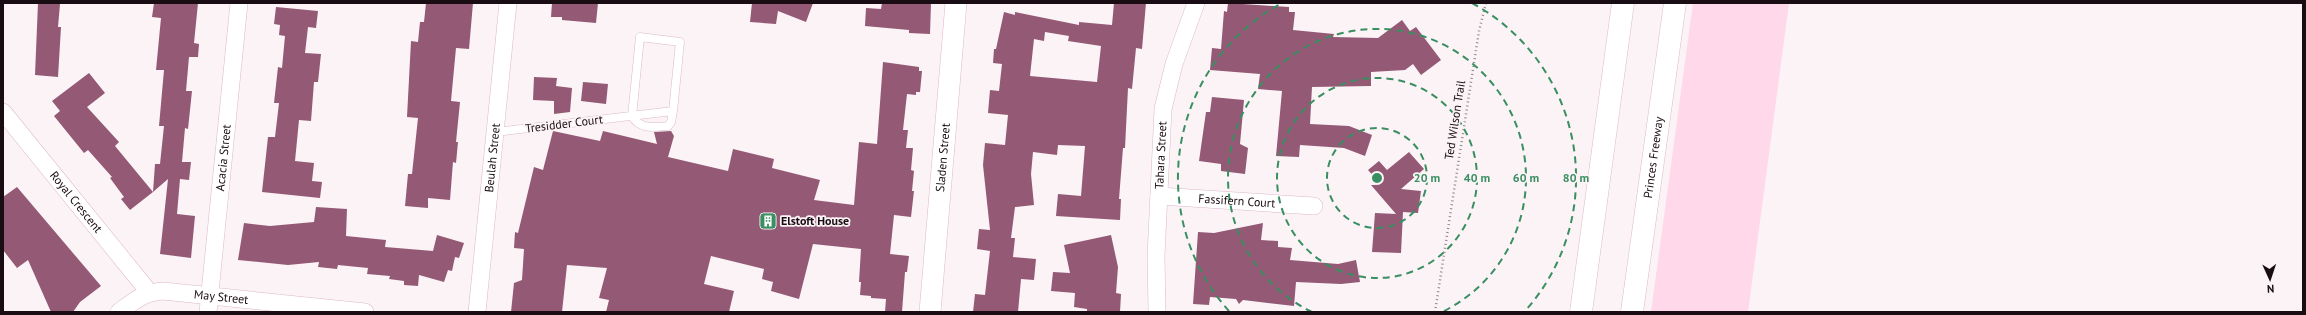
<svg xmlns="http://www.w3.org/2000/svg" width="2306" height="315" font-family="'PT Sans',sans-serif">
<rect width="100%" height="100%" fill="#fbf3f6"/>
<path fill="#ffd8e9" d="M1693,3H1789L1748,312H1651Z"/>
<g fill="#945975" fill-rule="evenodd">
<path d="M38,3L60,4L58,27H61L58,77L35,75Z"/>
<path d="M154,3H198L194,43L199,44L198,57H189L186,91H192L188,129L185,128L182,162H191L189,180L180,179L177,214L195,216L191,258L160,254L168,179L153,192L155,164H160L164,126H159L164,70H156L161,18L152,17Z"/>
<path d="M426,3H473L469,49L456,48L451,101L460,102L456,142H458L456,163L453,162L450,200L428,198V208L405,206L408,174H412L418,118L407,117L411,41L418,42L420,22H424Z"/>
<path d="M552,3H598L596,23L562,20V17H551Z"/>
<path d="M752,3H813L806,22L778,11L776,24L750,22Z"/>
<path d="M882,3H931L930,34L909,33V30L865,26L866,8L881,9Z"/>
<path d="M1114,3H1146L1142,49L1136,48L1132,89L1128,88L1125,148H1123L1119,199H1121L1120,220L1056,216L1058,194L1081,196L1085,146L1058,145L1057,155L1033,152L1031,174L1034,205L1015,207L1011,238H1015L1013,257L1036,259L1034,280L1021,279L1018,312H973L975,294L985,295L990,251L977,249L979,229L990,230L983,165L985,143L1005,145L1008,115L988,113L990,90L999,91L1002,64L993,63L994,49H996L1004,12L1015,15V12L1079,25V22L1112,25ZM1045,32L1069,36L1068,41L1101,46L1097,82L1030,76L1034,39L1044,41Z"/>
<path d="M1228,3L1289,7V12H1295L1293,30L1334,34L1333,37L1378,38L1402,20L1410,31L1416,27L1441,60L1421,75L1413,64L1405,70L1371,72V86L1312,87L1310,124L1349,126L1372,135L1365,156L1344,148L1300,145L1299,157L1276,156L1282,91L1258,89L1260,74L1210,70L1212,48L1221,49L1224,11L1227,12Z"/>
<path d="M276,7L318,11L316,28L308,27L305,53L321,54L318,82H314L311,121L299,120L295,161L314,163L312,181L322,182L320,198L262,192L268,137H275L279,103H274L278,67L282,68L285,36L279,35L280,25L274,24Z"/>
<path d="M883,62L919,67V71H922L920,92H916V95L907,94L903,130H908L906,148H913L911,170L914,171L912,191H914L911,217L894,215L890,254L909,256L907,272H905L902,312H885L886,299L871,298V296L860,295L861,282H859L861,249L813,244L799,299L771,291L773,282L762,279L764,269L711,256L704,284L734,291L729,312H606L609,300L599,298L607,268L567,265L562,312H511L514,283L522,280L524,249L514,248L515,232L518,233L534,167L543,170L553,131L600,141L603,131L657,144L654,132L671,131L674,136L668,157L728,171L733,149L774,159L772,168L820,180L814,200L854,205L859,142L877,144Z"/>
<path d="M89,73L105,93L87,107L119,142L115,146L153,192L130,210L121,199L124,197L110,178L112,177L88,150L84,153L54,116L60,111L52,101Z"/>
<path d="M534,77L557,78L556,86L572,88L570,112L554,114V101L533,100Z"/>
<path d="M583,82L608,84L606,104L581,101Z"/>
<path d="M1212,97L1244,100L1240,144L1248,148L1245,174L1221,171V164L1199,161L1206,112H1210Z"/>
<path d="M1409,152L1424,169L1401,189L1421,191L1418,213L1403,212L1401,253L1372,252L1375,213L1396,214L1371,185H1375L1379,182L1368,170L1379,161L1387,170Z"/>
<path d="M17,187L101,286L80,302L73,312H51L28,260L17,268L3,250V197Z"/>
<path d="M316,207L347,209L346,236L386,240L385,247L433,251L437,235L464,243L459,258L455,257L452,271L448,270L444,282L419,275L418,286L404,285V281L389,279L390,276L367,274L368,268L338,265L337,269L318,267L319,262L288,265L238,260L244,223L270,226L314,222Z"/>
<path d="M1263,223L1261,240L1278,241V247L1292,248L1290,260L1338,264L1356,260L1360,282L1341,284L1296,282L1294,306L1243,300L1239,304L1236,299L1210,297L1209,305L1193,304L1198,232L1214,233Z"/>
<path d="M1111,235L1118,267L1116,293L1121,294L1120,312H1087V309L1074,307L1075,293L1051,291L1053,272L1070,273L1064,245Z"/>
</g>
<g fill="none" stroke-linecap="round" stroke-linejoin="round">
<g stroke="#deb8c8" stroke-width="9">
<path id="service" d="M496,132L673,111L680,42L640,37L632,116C640,130 654,127 668,126L671,122L673,111"/>
</g>
<g stroke="#deb8c8" stroke-width="18">
<g id="minor">
<path id="s1" d="M3,112L149,292"/>
<path id="s2" d="M1159,196L1314,206"/>
<path id="s3" d="M119,312C134,301 144,292 163,291L365,312"/>
<path id="s4" d="M208,312L239,3"/>
<path id="s5" d="M477,312L508,3"/>
<path id="s6" d="M1157,312L1156,256L1163,109L1174,64L1196,3"/>
</g>
</g>
<g stroke="#deb8c8" stroke-width="22">
<g id="tertiary">
<path id="s7" d="M930,312L956,3"/>
</g>
</g>
<g stroke="#deb8c8" stroke-width="23">
<g id="motorway">
<path d="M1581,312L1623,3"/>
<path id="s8" d="M1632,312L1675,3"/>
</g>
</g>
<path stroke="#91878b" stroke-width="2.5" stroke-dasharray="1 3" stroke-linecap="butt" d="M1435,312L1479,31L1486,3"/>
<use href="#service" stroke="#fff" stroke-width="8"/>
<use href="#minor" stroke="#fff" stroke-width="17"/>
<use href="#tertiary" stroke="#fff" stroke-width="21"/>
<use href="#motorway" stroke="#fff" stroke-width="22"/>
</g>
<g fill="none" stroke="#3a8f62" stroke-width="2" stroke-dasharray="7 5">
<circle cx="1377" cy="178" r="50"/>
<circle cx="1377" cy="178" r="100"/>
<path d="M1312 312A149 149 0 1 1 1442 312"/>
<path d="M1229 311A199 199 0 0 1 1282 3M1472 3A199 199 0 0 1 1525 311"/>
</g>
<defs>
<g id="building-square" transform="scale(0.9)"><rect x="-9" y="-9" width="18" height="18" rx="4" fill="#3a8f62" stroke="#fbf3f6"/><path d="M-4-6H4V6H1V3H-1V6H-4ZM-2.5-4.3h1.7v1.8h-1.7ZM.8-4.3h1.7v1.8H.8ZM-2.5-1h1.7V.8h-1.7ZM.8-1h1.7V.8H.8Z" fill="#fff"/></g>
</defs>
<g fill-rule="evenodd">
<use href="#building-square" x="768" y="221"/>
</g>
<g text-anchor="middle" stroke-width="3.5" stroke-linejoin="round" paint-order="stroke">
<g font-size="12" fill="#190c12" stroke="#fbf3f6">
<text transform="translate(1455 120) rotate(-81)" y="4">Ted Wilson Trail</text>
<text transform="translate(564 124) rotate(-7)" y="4">Tresidder Court</text>
<text dy="4" stroke="none"><textPath href="#s6" startOffset="157">Tahara Street</textPath></text>
<text dy="4" stroke="none"><textPath href="#s8" startOffset="156">Princes Freeway</textPath></text>
<text dy="4" stroke="none"><textPath href="#s4" startOffset="155">Acacia Street</textPath></text>
<text dy="4" stroke="none"><textPath href="#s5" startOffset="155">Beulah Street</textPath></text>
<text dy="4" stroke="none"><textPath href="#s7" startOffset="155">Sladen Street</textPath></text>
<text dy="4" stroke="none"><textPath href="#s2" startOffset="78">Fassifern Court</textPath></text>
<text dy="4" stroke="none"><textPath href="#s1" startOffset="116">Royal Crescent</textPath></text>
<text dy="4" stroke="none"><textPath href="#s3" startOffset="108">May Street</textPath></text>
</g>
<g font-size="12" font-weight="bold" fill="#190c12" stroke="#fbf3f6" text-anchor="start">
<text x="781" y="225">Elstoft House</text>
</g>
</g>
<circle cx="1377" cy="178" r="6" fill="#3a8f62" stroke="#fbf3f6" stroke-width="2"/>
<g font-size="12" text-anchor="middle" font-weight="bold" fill="#3a8f62" stroke="#fbf3f6" stroke-width="3.5" stroke-linejoin="round" paint-order="stroke">
<text x="1427" y="182">20 m</text>
<text x="1477" y="182">40 m</text>
<text x="1526" y="182">60 m</text>
<text x="1576" y="182">80 m</text>
</g>
<rect width="2306" height="315" fill="none" stroke="#190c12" stroke-width="8"/>
<g transform="translate(2270 279) rotate(177)" stroke="#fbf3f6" stroke-width="3" paint-order="stroke">
<path d="M0-3L7 15L0 10L-7 15Z" fill="#190c12"/>
<text y="-6" font-size="11" font-weight="bold" text-anchor="middle" fill="#190c12">N</text>
</g>
</svg>
